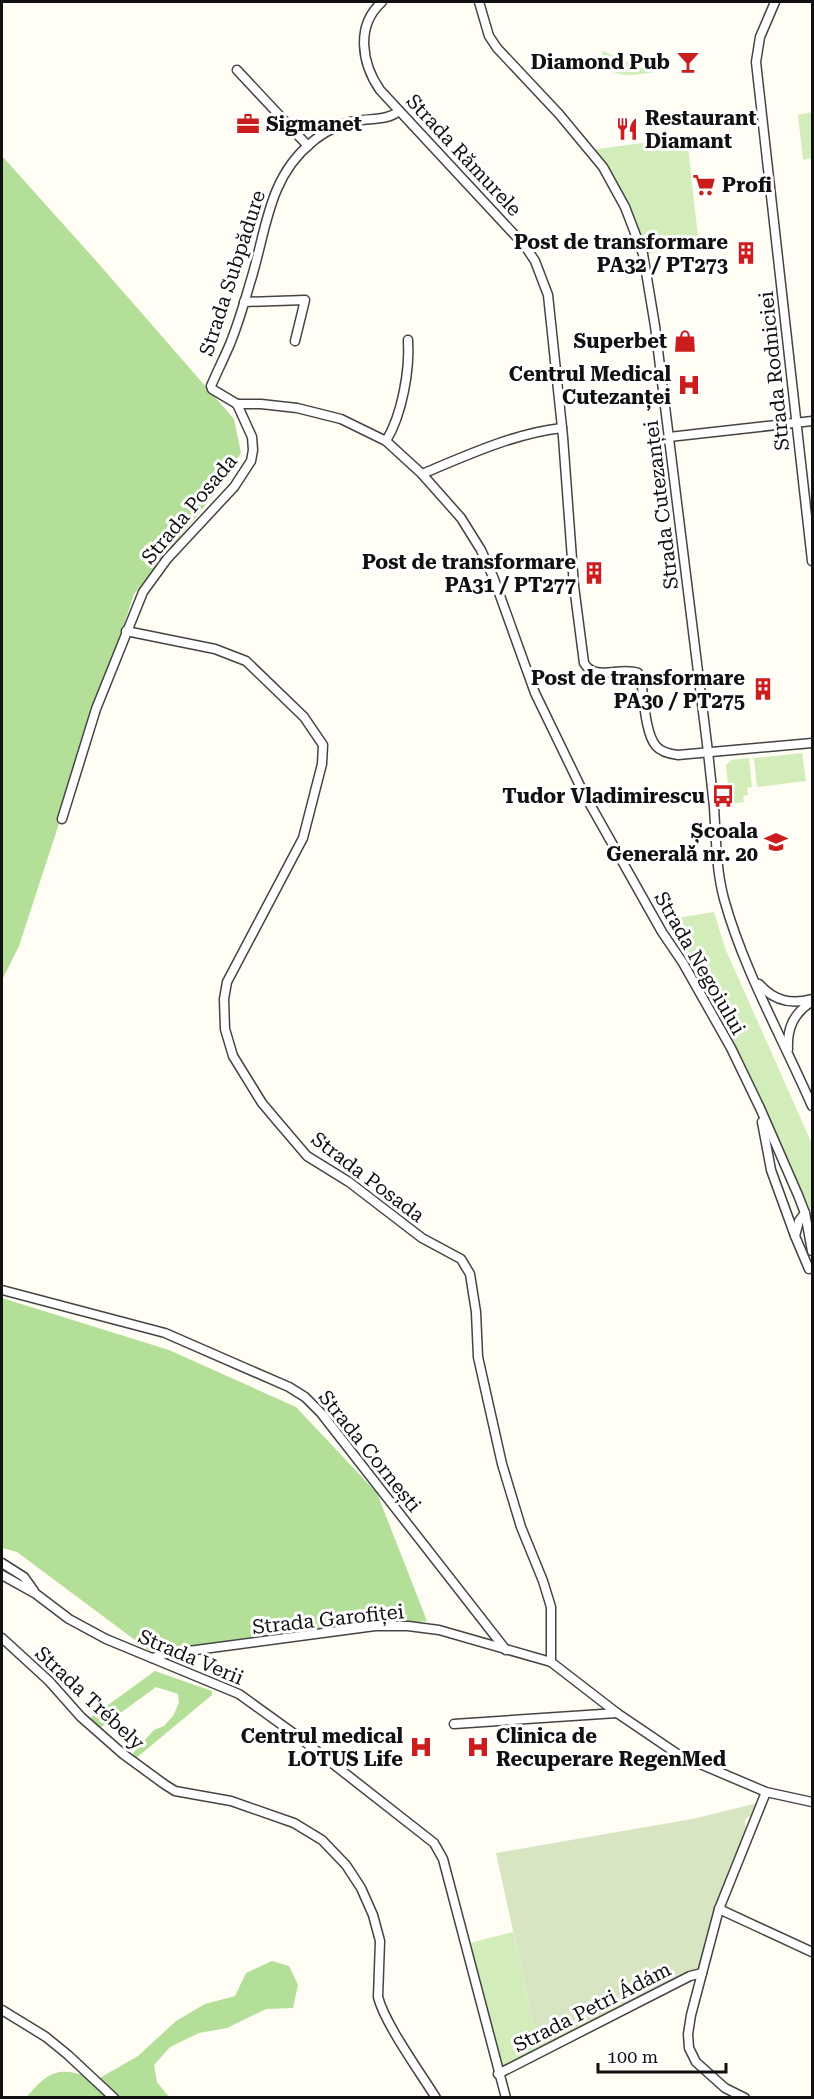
<svg xmlns="http://www.w3.org/2000/svg" width="814" height="2099" font-family="'Roboto Serif',serif">
<rect width="100%" height="100%" fill="#fffdf4"/>
<g fill="#d2edba">
<path d="M603,51L646,70L650,63L667,70C645,73 618,82 602,64L601,57Z"/>
<path d="M812,112V158L803,160L798,115Z"/>
<path d="M687,137L699,246L643,254L638,239L591,150Z"/>
<path d="M802,753L806,781L757,787L754,758Z"/>
<path d="M749,758L752,787L747,788L748,795L743,796L744,802L730,804L726,765L731,760Z"/>
<path d="M714,912L725,948L812,1144V1220L811,1212L740,1055L687,962L677,918Z"/>
<path d="M513,1932L539,2050L505,2067L499,2064L470,1943Z"/>
</g>
<g fill="#b4df98">
<path d="M2,156L98,263L234,419L241,453L224,482L134,594L19,946L2,980Z"/>
<path d="M2,1298L169,1350L296,1407L377,1493L427,1621L155,1655L17,1552L2,1548Z"/>
<path d="M155,1671L212,1691V1695L135,1759L133,1753L154,1730L164,1726L173,1716L179,1703L178,1694L156,1687L100,1728H96L86,1721Z"/>
<path d="M272,1961L289,1966L298,1985L293,2008L266,2009L227,2028L199,2033L170,2047L154,2065L157,2082L169,2097L26,2098C52,2066 61,2068 98,2079L138,2056L176,2021L205,2004L235,1996L246,1973Z"/>
</g>
<path fill="#d7e5c2" d="M758,1803L753,1815L745,1819L746,1832L715,1908L700,1969L539,2050L496,1853L692,1819Z"/>
<g fill="none" stroke-linecap="round" stroke-linejoin="round">
<g stroke="#444" stroke-width="11">
<g id="minor">
<path d="M382,2C355,26 362,64 380,90L525,246L535,261L548,295L563,437L574,586L584,663C595,682 620,666 638,673L641,680C644,698 645,733 656,746C661,752 670,754 678,755L812,743"/>
<path d="M479,2L489,36L497,48L559,114L603,167L625,207L643,254L655,326L708,752C710,771 712,789 714,807C716,838 716,869 724,899C744,971 782,1037 812,1106"/>
<path d="M775,2L760,37L756,62L812,561"/>
<path d="M237,70L308,146"/>
<path d="M244,302L305,300L295,341"/>
<path d="M237,404H261L297,408L341,419L386,441L422,474L461,518L481,550L494,579L535,693L582,790L662,932L683,963L731,1048L760,1108L798,1195L805,1213L812,1251"/>
<path d="M237,404L212,389L211,386C217,372 224,358 230,344C238,324 244,304 250,283C266,234 267,179 311,143C322,133 341,123 356,121C371,118 387,121 399,111"/>
<path d="M669,437L812,421"/>
<path d="M386,441C402,415 410,370 408,340"/>
<path d="M422,474C465,456 515,433 562,428"/>
<path d="M126,631L215,649L246,661L304,717L323,745L322,764L303,838L227,982L224,999L225,1029L233,1056L262,1103L278,1122L307,1156L349,1182L422,1238L461,1259L470,1274L476,1312L478,1357L502,1464L521,1527L543,1581L551,1607V1662"/>
<path d="M62,819L96,709L143,592L167,559L234,487L251,461L253,450L252,437L237,404"/>
<path d="M759,984C774,1001 791,1005 812,999"/>
<path d="M788,1049C787,1029 793,1014 811,1002"/>
<path d="M762,1122L771,1170L795,1236"/>
<path d="M805,1213L799,1221L795,1236L809,1269"/>
<path d="M2,1290L165,1333L289,1387L305,1397L321,1413L506,1650"/>
<path d="M2,1563L24,1577L34,1591"/>
<path d="M2,1575L36,1594L69,1619L106,1639L239,1694L300,1738L434,1843L443,1859L506,2098"/>
<path d="M2,1638L49,1681L81,1717L123,1754L164,1784L175,1791L231,1801L294,1823L322,1840L346,1865L361,1888L373,1915L380,1941L378,1997C385,2024 420,2072 436,2098"/>
<path d="M152,1658L166,1654L375,1626H408L439,1630L551,1662L617,1713L679,1755L766,1792L812,1802"/>
<path d="M454,1724L617,1713"/>
<path d="M719,1909L812,1952"/>
<path d="M2,2010L46,2037L68,2055L114,2098"/>
<path d="M498,2074L690,1976L702,1973"/>
<path d="M745,2098L725,2088L696,2062L689,2048L688,2034L691,2015L719,1909L766,1792"/>
</g>
</g>
<use href="#minor" stroke="#fff" stroke-width="8"/>
</g>
<defs>
<g id="bar-bare" transform="scale(1.8)"><path d="M-6-5H6L.8 .8V4.5H3.5V6h-7V4.5H-.8V.8Z" fill="#cc1d1d" stroke="#fff" stroke-width="2.5" paint-order="stroke"/></g>
<g id="office-bare" transform="scale(1.8)"><path d="M-6-3h4V-5.5h4V-3h4V5H-6ZM-1-4.5V-3h2v-1.5ZM-6 0V1H6V0Z" fill="#cc1d1d" stroke="#fff" stroke-width="2.5" paint-order="stroke"/></g>
<g id="restaurant-bare" transform="scale(1.8)"><path d="M-5-6h1v4h1v-4h1v4h1v-4h1v5L-1.5 .5V6h-2V.5L-5-1ZM5-6V6H3V1.5H1.5Q1.5-4 5-6Z" fill="#cc1d1d" stroke="#fff" stroke-width="2.5" paint-order="stroke"/></g>
<g id="supermarket-bare" transform="scale(1.8)"><path d="M-6-5.5h2.5l.6 2H6L4.5 2H-2.5L-4.4-4H-6ZM-1.5 3.2a1.3 1.3 0 1 0 .1 0ZM3 3.2a1.3 1.3 0 1 0 .1 0Z" fill="#cc1d1d" stroke="#fff" stroke-width="2.5" paint-order="stroke"/></g>
<g id="building-bare" transform="scale(1.8)"><path d="M-4-6H4V6H1V3H-1V6H-4ZM-2.5-4.3h1.7v1.8h-1.7ZM.8-4.3h1.7v1.8H.8ZM-2.5-1h1.7V.8h-1.7ZM.8-1h1.7V.8H.8Z" fill="#cc1d1d" stroke="#fff" stroke-width="2.5" paint-order="stroke"/></g>
<g id="shop-bare" transform="scale(1.8)"><path d="M-5-2.5h2.3a2.7 3.5 0 0 1 5.4 0H5L5.5 6h-11ZM-1.5-2.5h3a1.5 2.3 0 0 0-3 0Z" fill="#cc1d1d" stroke="#fff" stroke-width="2.5" paint-order="stroke"/></g>
<g id="hospital-bare" transform="scale(1.8)"><path d="M-5-5h3v3.5h4V-5h3V5h-3V1.5h-4V5h-3Z" fill="#cc1d1d" stroke="#fff" stroke-width="2.5" paint-order="stroke"/></g>
<g id="bus-bare" transform="scale(1.8)"><path d="M-5-6H5V4H4V6H2V4H-2V6H-4V4H-5ZM-3.5-4V0h7V-4ZM-3.5 1.2v1.5H-2V1.2ZM2 1.2v1.5H3.5V1.2Z" fill="#cc1d1d" stroke="#fff" stroke-width="2.5" paint-order="stroke"/></g>
<g id="school-bare" transform="scale(1.8)"><path d="M0-5L7-2L0 1L-7-2ZM-4 1L0 2.5L4 1V4Q0 6-4 4Z" fill="#cc1d1d" stroke="#fff" stroke-width="2.5" paint-order="stroke"/></g>
</defs>
<g fill-rule="evenodd">
<use href="#bar-bare" x="688" y="62"/>
<use href="#office-bare" x="248" y="124"/>
<use href="#restaurant-bare" x="627" y="129"/>
<use href="#supermarket-bare" x="704" y="185"/>
<use href="#building-bare" x="746" y="253"/>
<use href="#shop-bare" x="685" y="341"/>
<use href="#hospital-bare" x="689" y="385"/>
<use href="#building-bare" x="594" y="573"/>
<use href="#building-bare" x="763" y="689"/>
<use href="#bus-bare" x="723" y="796"/>
<use href="#school-bare" x="776" y="842"/>
<use href="#hospital-bare" x="421" y="1747"/>
<use href="#hospital-bare" x="478" y="1747"/>
</g>
<g text-anchor="middle" stroke-width="6" stroke-linejoin="round" paint-order="stroke">
<g font-size="20" font-weight="bold" fill="#111" stroke="#fff" text-anchor="end">
<text x="670" y="69">Diamond Pub</text>
<text x="645" y="125" text-anchor="start">Restaurant<tspan x="645" dy="23">Diamant</tspan></text>
<text x="266" y="131" text-anchor="start">Sigmanet</text>
<text x="722" y="192" text-anchor="start">Profi</text>
<text x="728" y="249">Post de transformare<tspan x="728" dy="23">PA32 / PT273</tspan></text>
<text x="667" y="348">Superbet</text>
<text x="671" y="381">Centrul Medical<tspan x="671" dy="23">Cutezanței</tspan></text>
<text x="576" y="569">Post de transformare<tspan x="576" dy="23">PA31 / PT277</tspan></text>
<text x="745" y="685">Post de transformare<tspan x="745" dy="23">PA30 / PT275</tspan></text>
<text x="705" y="803">Tudor Vladimirescu</text>
<text x="758" y="838">Școala<tspan x="758" dy="23">Generală nr. 20</tspan></text>
<text x="403" y="1743">Centrul medical<tspan x="403" dy="23">LOTUS Life</tspan></text>
<text x="496" y="1743" text-anchor="start">Clinica de<tspan x="496" dy="23">Recuperare RegenMed</tspan></text>
</g>
<g font-size="20" fill="#111" stroke="#fff">
<text transform="translate(464 155) rotate(47)" y="7">Strada Rămurele</text>
<text transform="translate(232 273) rotate(-72)" y="7">Strada Subpădure</text>
<text transform="translate(774 371) rotate(-96)" y="7">Strada Rodniciei</text>
<text transform="translate(661 505) rotate(-97)" y="7">Strada Cutezanței</text>
<text transform="translate(189 509) rotate(-50)" y="7">Strada Posada</text>
<text transform="translate(700 963) rotate(60)" y="7">Strada Negoiului</text>
<text transform="translate(368 1177) rotate(37)" y="7">Strada Posada</text>
<text transform="translate(370 1451) rotate(51)" y="7">Strada Cornești</text>
<text transform="translate(328 1619) rotate(-6)" y="7">Strada Garofiței</text>
<text transform="translate(191 1657) rotate(23)" y="7">Strada Verii</text>
<text transform="translate(90 1698) rotate(43)" y="7">Strada Trébely</text>
<text transform="translate(592 2007) rotate(-27)" y="7">Strada Petri Ádám</text>
</g>
</g>
<rect width="814" height="2099" fill="none" stroke="#111111" stroke-width="6"/>
<path d="M598 2063v9h128v-9" fill="none" stroke="#111111" stroke-width="3"/>
<text x="607" y="2063" font-size="18" fill="#111111" stroke="#ffffff" stroke-width="4.5" paint-order="stroke">100 m</text>
</svg>
